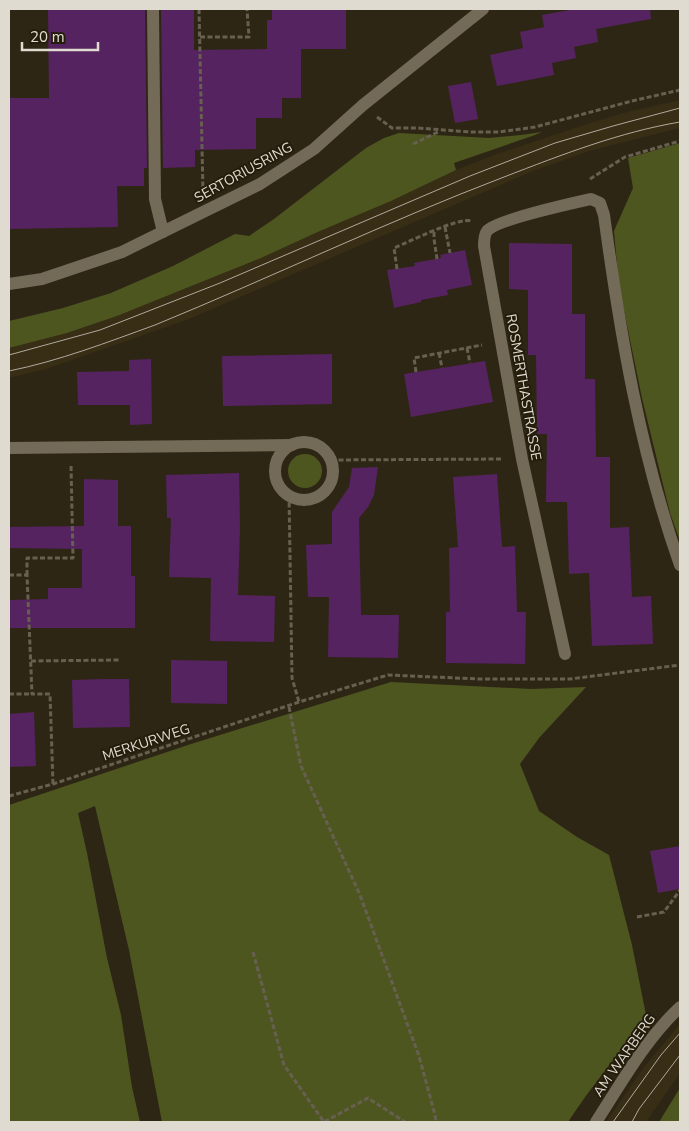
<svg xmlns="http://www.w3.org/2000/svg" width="689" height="1131" font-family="'Nunito Sans',sans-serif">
<rect width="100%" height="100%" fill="#2e2615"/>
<g fill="#382d15">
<path d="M680,100V128L589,151L533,171L189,319L46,369L9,378V348L67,333L117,316L261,258L320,231L391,201L456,170L497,154L590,123L623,113Z"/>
<path d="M680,1024V1073L646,1122H606L645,1066Z"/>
</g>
<g fill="#4e5620">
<path d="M542,132L535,135L454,163L456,170L391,201L320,231L261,258L117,316L67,333L9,348V321L63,308L111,293L173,266L235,234L249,236L274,219L366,148L384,138L399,133L489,138L521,135Z"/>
<path d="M680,143V541L670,513L642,398L619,286L614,231L633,188L628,158Z"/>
<circle cx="305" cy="471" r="17"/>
<path d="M391,682L531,689L586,687L539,738L520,764L539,811L577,837L609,855L632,945L646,1015C621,1052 592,1085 568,1122H162L129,950L95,806L78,813L87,853L107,958L121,1015L132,1087L140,1122H9V805L191,744Z"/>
<path d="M680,1088V1122H659Z"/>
</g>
<g fill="#55235f">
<path d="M48,9H145L147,168H144V186H117L118,227L9,229V98H49Z"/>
<path d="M161,9H194V50L267,49V20H272V9H346V49H301V98H282V118H256V149L195,150V167L163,168Z"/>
<path d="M575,9H650L651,19L596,29L598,42L574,47L576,58L552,63L554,75L497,86L490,55L523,48L520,32L544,27L542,15Z"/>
<path d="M471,82L478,119L455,123L448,86Z"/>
<path d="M509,243L572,244V314H585V379H595L596,457H610V528L629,527L632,597L651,596L653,644L592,646L589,573L569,574L567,502H546L547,434H537L536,355H528V290L509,289Z"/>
<path d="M465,250L472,285L447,290L448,295L421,300V302L394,308L387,270L415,266L414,263L441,258L440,255Z"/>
<path d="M332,354V404L223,406L222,356Z"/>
<path d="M151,359L152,424L130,425V405H78L77,372L129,371V360Z"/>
<path d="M485,361L493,402L411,417L404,374Z"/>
<path d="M378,467L374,495L368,507L359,518L361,615H399L398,658L328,657L329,597H308L306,545L332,544V512L349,487L352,468Z"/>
<path d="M239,473L240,526L238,595L275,596L274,642L210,641L211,578L169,577L171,518H167L166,475Z"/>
<path d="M497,474L502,547L515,546L517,612H526L525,664L446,663V612H450L449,548L458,547L453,477Z"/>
<path d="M84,479L118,480V526H131V576H135V628H9V600L48,599V588H82V549L9,548V527L84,526Z"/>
<path d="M171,660L227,661V704L171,703Z"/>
<path d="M102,679H129L130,727L73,728L72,680Z"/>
<path d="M34,712L36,766L9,767V714Z"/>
<path d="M680,846V889L658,893L650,851Z"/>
</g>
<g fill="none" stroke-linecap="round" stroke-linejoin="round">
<g stroke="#676051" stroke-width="3" stroke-dasharray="5 2.5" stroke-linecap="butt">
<path d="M199,9L203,192"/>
<path d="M200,37H249L247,9"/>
<path d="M377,117L392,128H418L470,132H499L535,127L632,101L680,90"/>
<path d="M413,144L440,131"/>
<path d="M590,179L625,157L680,141"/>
<path d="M445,227L450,253"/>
<path d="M434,232V239L437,259"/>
<path d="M397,269L394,248C411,241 458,217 472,221"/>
<path d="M467,348L470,363"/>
<path d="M439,353L442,368"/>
<path d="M416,372L414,358L482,345"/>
<path d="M331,460L503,459"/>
<path d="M289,495L292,678L299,702"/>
<path d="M9,575H27L32,694H50L53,784"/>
<path d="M27,575V558H73L71,465"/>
<path d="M31,661L120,660"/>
<path d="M9,694H32"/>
<path d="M289,707L301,766L360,895L419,1056L435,1115L436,1122"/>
<path d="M9,796L53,784L299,702L388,675L479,679H570L680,665"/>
<path d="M637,917L664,912L680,890"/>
<path d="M253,952L284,1065L324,1122L368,1098L405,1122"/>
</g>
<path stroke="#736a57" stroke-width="12" d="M153,9L155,199L163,232"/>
<g stroke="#736a57" stroke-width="12">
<path d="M9,284L42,279L122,252L260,184L314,149L363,105L483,9"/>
<circle cx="304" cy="471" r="29"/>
<path d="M9,448L292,445"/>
<path d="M565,654L522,459L484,246C484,241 484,235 487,231C496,220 573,203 591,199L600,203L604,215C620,333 640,452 680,565"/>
<path d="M596,1122C622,1082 645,1040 680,1007"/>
</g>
<g stroke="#b0aa9e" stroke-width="1">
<path d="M9,355L100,330L220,283L470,176L555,143L613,126L680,108"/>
<path d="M9,371C59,361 108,342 155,325C272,277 386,222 504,177C561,155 620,132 680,122"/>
<path d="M613,1122L661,1055L680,1033"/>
<path d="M632,1122L639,1109L680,1055"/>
</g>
</g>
<g text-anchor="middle" stroke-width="4" stroke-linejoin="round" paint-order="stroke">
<g font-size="14" fill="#e0dbd0" stroke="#241d0c">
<text transform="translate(243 172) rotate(-29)" y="5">SERTORIUSRING</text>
<text transform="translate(524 387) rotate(80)" y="5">ROSMERTHASTRASSE</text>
<text transform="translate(146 742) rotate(-18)" y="5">MERKURWEG</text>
<text transform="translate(624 1055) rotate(-55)" y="5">AM WARBERG</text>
</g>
</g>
<rect width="689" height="1131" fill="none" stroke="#e0dbd0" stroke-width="20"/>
<path d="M22 42v8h76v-8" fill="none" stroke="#e0dbd0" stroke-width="2.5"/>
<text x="30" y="42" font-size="15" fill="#e0dbd0" stroke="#241d0c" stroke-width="4" paint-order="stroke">20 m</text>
</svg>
